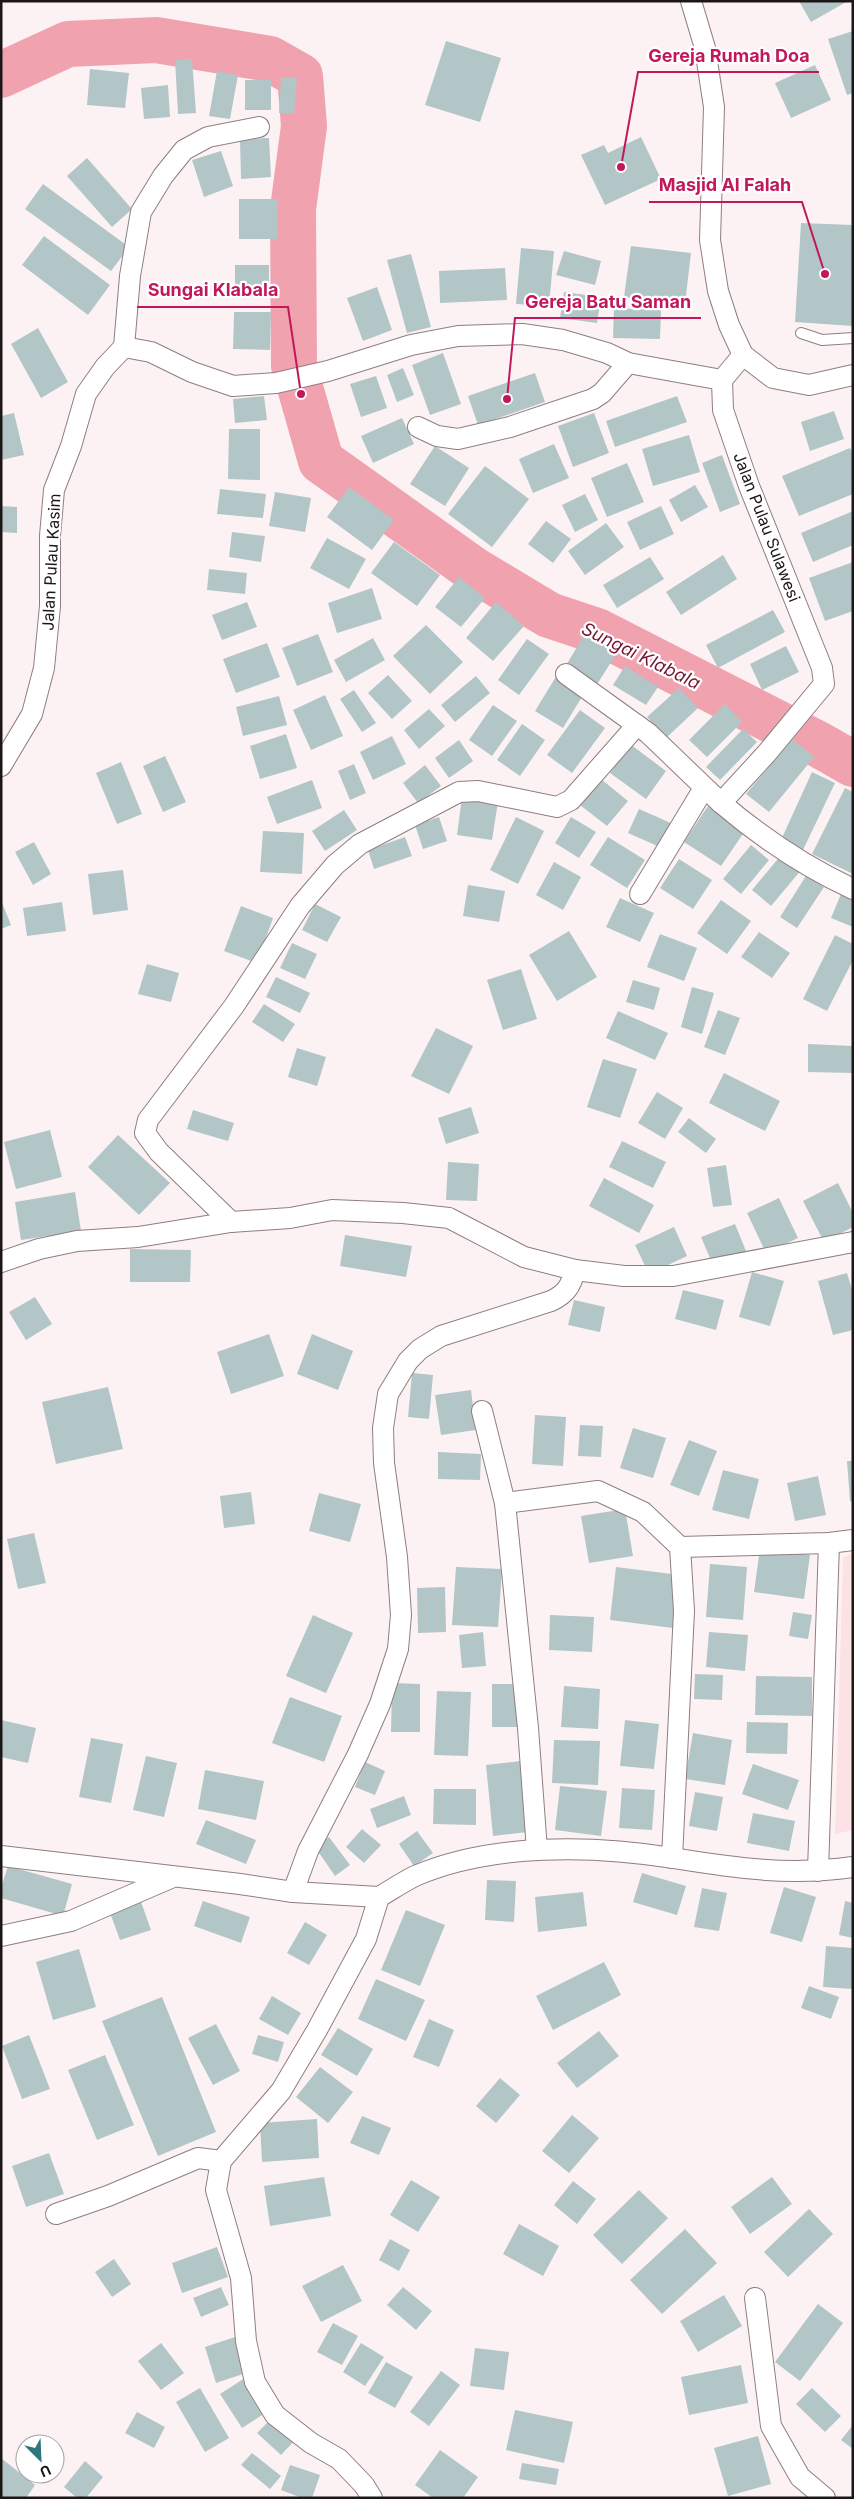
<svg xmlns="http://www.w3.org/2000/svg" width="854" height="2499" font-family="Inter,sans-serif">
<rect width="100%" height="100%" fill="#fdf2f3"/>
<path fill="#fde2e5" d="M853,1554V1830L835,1834L843,1557Z"/>
<g fill="none" stroke-linecap="round" stroke-linejoin="round">
<path stroke="#f1a2af" stroke-width="46" d="M1,75L68,44L156,40L270,59L300,76L304,126L293,209L294,366L321,461L474,570L549,615L597,631L818,744L853,764"/>
</g>
<g fill="#b3c6c7">
<path d="M799,1H848L811,22Z"/>
<path d="M853,31V93L847,95L828,39Z"/>
<path d="M446,41L501,58L480,122L425,105Z"/>
<path d="M192,59L196,113L178,114L175,60Z"/>
<path d="M815,65L831,100L791,118L775,83Z"/>
<path d="M90,69L129,73L125,108L87,105Z"/>
<path d="M217,71L238,75L230,119L209,116Z"/>
<path d="M281,77L297,78L294,114L279,113Z"/>
<rect x="245" y="80" width="26" height="30"/>
<path d="M168,85L170,117L144,119L141,88Z"/>
<path d="M641,137L661,179L605,205L581,155L604,145L608,153Z"/>
<path d="M269,138L271,177L241,179L240,139Z"/>
<path d="M221,151L233,186L204,197L192,160Z"/>
<path d="M87,158L132,209L112,227L67,176Z"/>
<path d="M43,184L129,247L111,271L25,209Z"/>
<path d="M239,199H278L277,239H239Z"/>
<path d="M801,223L853,225V326L795,322Z"/>
<path d="M44,236L110,285L88,315L22,265Z"/>
<path d="M631,246L691,253L685,304L624,297Z"/>
<path d="M521,248L554,251L549,306L516,304Z"/>
<path d="M564,251L601,261L595,285L556,275Z"/>
<path d="M411,254L431,327L407,333L387,260Z"/>
<rect x="235" y="265" width="34" height="32"/>
<path d="M505,268L507,300L440,303L439,271Z"/>
<path d="M377,287L392,330L363,341L347,298Z"/>
<path d="M564,292L601,297L597,323L560,318Z"/>
<path d="M614,308L661,310L660,339L613,338Z"/>
<path d="M234,312H271L270,350L233,349Z"/>
<path d="M38,328L68,382L41,398L11,344Z"/>
<path d="M443,353L461,404L430,415L412,365Z"/>
<path d="M403,368L414,395L397,402L387,375Z"/>
<path d="M535,373L545,402L478,425L468,396Z"/>
<path d="M376,376L387,408L361,417L350,384Z"/>
<path d="M264,396L267,420L235,423L233,399Z"/>
<path d="M677,396L687,422L615,447L606,421Z"/>
<path d="M834,411L844,439L810,451L801,422Z"/>
<path d="M14,413L24,455L1,460V416Z"/>
<path d="M594,413L609,453L573,467L558,426Z"/>
<path d="M402,418L414,444L373,463L361,436Z"/>
<path d="M229,429H260V480L228,479Z"/>
<path d="M689,435L700,472L653,486L642,449Z"/>
<path d="M554,444L569,478L533,493L519,459Z"/>
<path d="M435,446L469,468L445,506L410,484Z"/>
<path d="M850,448L853,454V494L799,516L782,476Z"/>
<path d="M722,455L740,504L720,512L702,463Z"/>
<path d="M627,463L644,502L607,517L591,478Z"/>
<path d="M485,466L529,499L492,547L448,514Z"/>
<path d="M695,485L708,507L681,522L669,500Z"/>
<path d="M349,487L394,520L372,550L327,517Z"/>
<path d="M220,489L266,494L263,518L217,514Z"/>
<path d="M275,492L311,498L305,532L269,526Z"/>
<path d="M585,494L598,520L575,532L562,505Z"/>
<path d="M1,506L17,507V533L1,532Z"/>
<path d="M661,506L674,534L640,550L627,522Z"/>
<path d="M853,511V545L813,562L801,533Z"/>
<path d="M546,521L571,539L553,563L528,544Z"/>
<path d="M606,523L624,547L585,575L568,551Z"/>
<path d="M232,532L265,536L261,562L229,557Z"/>
<path d="M327,538L366,559L349,589L310,568Z"/>
<path d="M394,542L440,575L417,606L371,573Z"/>
<path d="M723,555L737,579L681,615L666,592Z"/>
<path d="M650,557L664,579L617,608L603,585Z"/>
<path d="M853,562V611L825,621L809,578Z"/>
<path d="M209,569L247,573L245,594L207,590Z"/>
<path d="M459,577L485,598L461,627L435,607Z"/>
<path d="M372,588L382,619L337,633L328,603Z"/>
<path d="M247,602L257,627L222,640L212,615Z"/>
<path d="M496,602L524,626L493,661L466,638Z"/>
<path d="M773,610L785,632L718,668L706,645Z"/>
<path d="M426,625L463,662L430,694L393,656Z"/>
<path d="M586,632L618,651L596,686L565,667Z"/>
<path d="M318,634L333,672L297,686L282,648Z"/>
<path d="M373,638L385,660L346,682L334,660Z"/>
<path d="M527,639L549,654L519,695L498,680Z"/>
<path d="M267,643L280,677L236,693L223,659Z"/>
<path d="M786,646L799,672L762,690L750,664Z"/>
<path d="M625,666L658,687L646,705L613,685Z"/>
<path d="M388,675L412,701L392,719L368,693Z"/>
<path d="M557,675L585,692L563,728L535,711Z"/>
<path d="M476,676L490,693L455,722L441,705Z"/>
<path d="M679,688L698,708L666,738L647,717Z"/>
<path d="M354,690L376,723L362,732L340,699Z"/>
<path d="M325,695L343,736L311,750L293,710Z"/>
<path d="M279,696L287,725L243,736L236,707Z"/>
<path d="M725,704L742,722L707,757L689,740Z"/>
<path d="M493,705L517,721L492,756L469,740Z"/>
<path d="M429,709L445,726L419,749L404,730Z"/>
<path d="M580,710L605,728L572,773L547,755Z"/>
<path d="M522,724L545,740L520,776L497,760Z"/>
<path d="M743,729L757,742L720,780L706,767Z"/>
<path d="M286,734L297,768L260,779L250,746Z"/>
<path d="M392,736L406,764L373,780L360,752Z"/>
<path d="M792,739L814,757L769,812L746,794Z"/>
<path d="M459,740L473,761L449,778L435,758Z"/>
<path d="M630,744L666,771L646,799L610,773Z"/>
<path d="M165,756L186,802L163,812L143,766Z"/>
<path d="M121,762L142,814L117,824L96,773Z"/>
<path d="M354,764L366,793L350,800L338,771Z"/>
<path d="M425,765L441,786L418,803L403,783Z"/>
<path d="M812,772L835,783L803,850L781,840Z"/>
<path d="M601,779L628,801L607,826L580,805Z"/>
<path d="M312,780L322,808L277,824L267,797Z"/>
<path d="M845,788L853,792V874L812,854Z"/>
<path d="M462,797L498,802L492,840L457,835Z"/>
<path d="M708,806L745,831L721,866L684,842Z"/>
<path d="M639,809L673,824L662,848L628,833Z"/>
<path d="M344,810L357,830L325,851L312,831Z"/>
<path d="M439,817L447,841L423,849L415,825Z"/>
<path d="M516,817L544,831L518,884L490,870Z"/>
<path d="M571,817L596,832L579,858L555,843Z"/>
<path d="M263,831L304,833L302,874L260,872Z"/>
<path d="M405,837L412,856L374,869L368,850Z"/>
<path d="M608,837L645,860L627,888L590,865Z"/>
<path d="M34,842L51,874L33,885L15,852Z"/>
<path d="M751,845L769,860L741,894L723,879Z"/>
<path d="M782,854L802,869L771,906L752,890Z"/>
<path d="M679,859L712,880L693,909L660,888Z"/>
<path d="M554,862L581,877L563,910L536,895Z"/>
<path d="M123,870L128,910L93,915L88,874Z"/>
<path d="M806,876L824,887L797,928L780,917Z"/>
<path d="M468,885L505,891L499,922L463,916Z"/>
<path d="M843,889L853,893V927L831,918Z"/>
<path d="M620,898L654,913L640,942L606,927Z"/>
<path d="M1,900L11,925L1,929Z"/>
<path d="M721,900L751,921L727,954L697,933Z"/>
<path d="M62,902L66,931L27,936L23,908Z"/>
<path d="M315,904L341,917L327,942L302,930Z"/>
<path d="M241,906L273,918L257,963L224,951Z"/>
<path d="M569,931L597,977L557,1001L529,955Z"/>
<path d="M759,932L790,953L772,978L741,957Z"/>
<path d="M660,934L697,948L684,981L647,967Z"/>
<path d="M835,935L853,944V960L827,1011L803,999Z"/>
<path d="M292,943L317,954L305,979L280,968Z"/>
<path d="M147,964L179,973L171,1002L138,994Z"/>
<path d="M521,969L537,1019L503,1030L487,980Z"/>
<path d="M276,977L310,993L300,1013L266,997Z"/>
<path d="M633,980L660,988L654,1010L626,1002Z"/>
<path d="M692,987L714,993L702,1034L681,1027Z"/>
<path d="M264,1004L295,1024L283,1042L252,1022Z"/>
<path d="M718,1010L740,1018L725,1055L704,1047Z"/>
<path d="M618,1011L668,1033L655,1060L606,1038Z"/>
<path d="M436,1028L473,1046L449,1094L411,1076Z"/>
<path d="M808,1044L853,1046V1073L808,1072Z"/>
<path d="M297,1048L326,1057L317,1086L288,1077Z"/>
<path d="M603,1059L637,1069L620,1118L587,1107Z"/>
<path d="M724,1073L780,1101L765,1131L709,1103Z"/>
<path d="M657,1092L683,1108L665,1139L638,1123Z"/>
<path d="M471,1107L479,1133L446,1144L438,1118Z"/>
<path d="M193,1110L234,1123L228,1141L187,1129Z"/>
<path d="M689,1118L716,1139L706,1153L678,1132Z"/>
<path d="M50,1130L62,1177L16,1189L4,1142Z"/>
<path d="M118,1135L170,1183L139,1215L88,1167Z"/>
<path d="M622,1141L666,1162L653,1188L609,1167Z"/>
<path d="M448,1162L479,1164L477,1201L446,1200Z"/>
<path d="M726,1165L732,1205L713,1207L707,1168Z"/>
<path d="M604,1178L654,1205L639,1233L589,1206Z"/>
<path d="M838,1183L853,1213V1227L824,1242L803,1201Z"/>
<path d="M75,1192L81,1231L21,1240L15,1202Z"/>
<path d="M779,1198L798,1238L766,1253L747,1213Z"/>
<path d="M735,1224L746,1251L713,1265L701,1237Z"/>
<path d="M674,1227L687,1256L649,1274L635,1245Z"/>
<path d="M345,1235L412,1246L406,1277L340,1266Z"/>
<path d="M130,1249L191,1250L190,1282H130Z"/>
<path d="M752,1272L784,1281L770,1326L739,1317Z"/>
<path d="M847,1273L853,1293V1330L833,1335L818,1281Z"/>
<path d="M683,1290L724,1300L716,1330L675,1319Z"/>
<path d="M35,1297L52,1324L26,1340L9,1312Z"/>
<path d="M574,1300L605,1307L600,1332L568,1325Z"/>
<path d="M269,1334L284,1376L231,1394L217,1352Z"/>
<path d="M312,1334L353,1351L338,1390L297,1374Z"/>
<path d="M412,1373L433,1375L429,1419L408,1417Z"/>
<path d="M108,1387L123,1449L56,1464L42,1402Z"/>
<path d="M471,1390L476,1430L441,1435L435,1395Z"/>
<path d="M535,1415L566,1417L563,1466L532,1464Z"/>
<path d="M580,1425L603,1426L601,1457L578,1456Z"/>
<path d="M633,1428L666,1438L653,1478L620,1468Z"/>
<path d="M689,1440L717,1451L699,1496L670,1485Z"/>
<path d="M438,1452L481,1454L480,1480L438,1479Z"/>
<path d="M847,1461H853V1501H850Z"/>
<path d="M723,1470L759,1479L749,1519L712,1510Z"/>
<path d="M818,1476L826,1515L795,1521L787,1483Z"/>
<path d="M251,1492L255,1524L224,1528L220,1496Z"/>
<path d="M319,1493L361,1504L350,1542L309,1531Z"/>
<path d="M625,1509L633,1556L589,1563L581,1516Z"/>
<path d="M34,1533L46,1583L18,1589L7,1539Z"/>
<path d="M760,1548L810,1555L804,1599L754,1592Z"/>
<path d="M710,1564L747,1567L743,1620L706,1617Z"/>
<path d="M456,1567L502,1569L498,1627L452,1625Z"/>
<path d="M616,1567L680,1575L673,1628L610,1620Z"/>
<path d="M445,1587L446,1632L418,1633L417,1588Z"/>
<path d="M793,1612L812,1615L808,1639L789,1636Z"/>
<path d="M313,1615L353,1633L326,1693L286,1676Z"/>
<path d="M550,1615L594,1617L592,1652L549,1650Z"/>
<path d="M483,1632L486,1666L462,1668L459,1635Z"/>
<path d="M709,1632L748,1635L745,1671L706,1667Z"/>
<path d="M695,1674L723,1675L722,1700L694,1699Z"/>
<path d="M756,1676L812,1677V1716L755,1715Z"/>
<path d="M392,1683L420,1684V1732H391Z"/>
<rect x="492" y="1684" width="30" height="43"/>
<path d="M564,1686L600,1689L598,1729L561,1727Z"/>
<path d="M437,1691L471,1692L468,1756L434,1755Z"/>
<path d="M290,1697L342,1716L324,1762L272,1743Z"/>
<path d="M1,1720L36,1728L28,1763L1,1757Z"/>
<path d="M625,1720L659,1724L654,1769L620,1766Z"/>
<path d="M747,1722L788,1723L787,1754L746,1753Z"/>
<path d="M693,1733L732,1740L725,1785L685,1779Z"/>
<path d="M91,1738L123,1744L111,1803L79,1797Z"/>
<path d="M554,1740L600,1741L598,1785L552,1783Z"/>
<path d="M146,1756L177,1763L164,1817L133,1810Z"/>
<path d="M521,1761L528,1832L493,1836L486,1765Z"/>
<path d="M365,1762L385,1771L375,1795L355,1787Z"/>
<path d="M753,1764L799,1780L788,1810L742,1794Z"/>
<path d="M205,1770L264,1781L256,1820L198,1809Z"/>
<path d="M560,1786L607,1791L601,1836L555,1830Z"/>
<path d="M622,1788L655,1790L652,1830L619,1828Z"/>
<path d="M434,1789H476V1825L433,1824Z"/>
<path d="M695,1792L723,1797L717,1831L689,1826Z"/>
<path d="M404,1796L411,1815L377,1828L370,1809Z"/>
<path d="M753,1813L795,1821L789,1851L747,1843Z"/>
<path d="M206,1820L256,1840L246,1864L196,1844Z"/>
<path d="M362,1829L381,1845L364,1863L346,1847Z"/>
<path d="M417,1831L433,1853L414,1866L399,1844Z"/>
<path d="M329,1837L350,1865L335,1876L315,1847Z"/>
<path d="M8,1866L72,1884L63,1916L1,1898V1888Z"/>
<path d="M642,1873L686,1886L677,1915L633,1902Z"/>
<path d="M487,1880L516,1881L514,1922L485,1920Z"/>
<path d="M784,1887L816,1897L802,1942L770,1933Z"/>
<path d="M702,1888L727,1893L719,1931L694,1927Z"/>
<path d="M583,1892L587,1926L538,1932L535,1897Z"/>
<path d="M140,1899L151,1930L120,1940L109,1910Z"/>
<path d="M203,1901L250,1917L241,1943L194,1926Z"/>
<path d="M845,1901L853,1903V1938L839,1935Z"/>
<path d="M406,1910L445,1925L420,1986L381,1970Z"/>
<path d="M305,1922L327,1935L309,1965L287,1953Z"/>
<path d="M826,1946L853,1948V1989L823,1987Z"/>
<path d="M79,1949L96,2007L53,2020L36,1962Z"/>
<path d="M604,1962L621,1995L553,2030L536,1996Z"/>
<path d="M376,1979L425,2000L406,2041L358,2019Z"/>
<path d="M809,1986L839,1997L831,2019L801,2008Z"/>
<path d="M272,1996L301,2013L288,2035L259,2019Z"/>
<path d="M162,1997L216,2132L158,2156L102,2021Z"/>
<path d="M429,2019L454,2030L439,2067L413,2057Z"/>
<path d="M216,2024L240,2071L213,2085L188,2038Z"/>
<path d="M338,2028L373,2049L357,2076L321,2055Z"/>
<path d="M599,2031L619,2056L577,2088L557,2063Z"/>
<path d="M29,2035L50,2089L22,2099L2,2046Z"/>
<path d="M258,2035L284,2042L278,2062L252,2054Z"/>
<path d="M105,2055L134,2125L97,2140L68,2070Z"/>
<path d="M320,2067L353,2092L328,2123L296,2097Z"/>
<path d="M500,2078L520,2095L496,2123L476,2106Z"/>
<path d="M572,2115L599,2138L569,2173L542,2151Z"/>
<path d="M362,2116L391,2128L379,2155L350,2143Z"/>
<path d="M317,2119L319,2158L262,2162L260,2123Z"/>
<path d="M49,2153L64,2194L26,2207L12,2166Z"/>
<path d="M324,2177L331,2216L270,2226L264,2186Z"/>
<path d="M772,2177L792,2204L750,2234L731,2207Z"/>
<path d="M411,2180L440,2197L418,2232L390,2215Z"/>
<path d="M573,2181L596,2199L577,2224L554,2205Z"/>
<path d="M639,2190L668,2218L622,2264L593,2235Z"/>
<path d="M809,2209L833,2234L788,2277L764,2252Z"/>
<path d="M519,2224L559,2246L543,2276L503,2254Z"/>
<path d="M685,2229L717,2263L662,2314L630,2280Z"/>
<path d="M390,2239L410,2250L399,2271L379,2260Z"/>
<path d="M217,2247L228,2277L182,2293L172,2263Z"/>
<path d="M114,2259L131,2284L112,2297L95,2272Z"/>
<path d="M343,2265L362,2301L321,2322L302,2286Z"/>
<path d="M221,2287L229,2305L201,2317L193,2298Z"/>
<path d="M403,2287L432,2311L416,2330L387,2305Z"/>
<path d="M724,2295L742,2326L698,2352L680,2321Z"/>
<path d="M818,2304L843,2323L800,2381L775,2362Z"/>
<path d="M333,2323L358,2336L342,2365L317,2352Z"/>
<path d="M235,2337L246,2373L216,2383L205,2347Z"/>
<path d="M161,2343L184,2373L161,2390L138,2361Z"/>
<path d="M361,2343L384,2357L365,2386L343,2372Z"/>
<path d="M475,2348L509,2352L504,2390L470,2386Z"/>
<path d="M386,2362L413,2377L395,2408L368,2393Z"/>
<path d="M741,2365L748,2403L689,2415L681,2377Z"/>
<path d="M441,2371L460,2385L429,2426L410,2412Z"/>
<path d="M245,2378L267,2412L242,2428L220,2394Z"/>
<path d="M200,2388L229,2438L205,2452L176,2402Z"/>
<path d="M812,2388L841,2416L825,2432L796,2404Z"/>
<path d="M515,2410L573,2422L564,2463L506,2450Z"/>
<path d="M137,2412L165,2427L154,2448L125,2433Z"/>
<path d="M274,2416L297,2438L281,2455L257,2433Z"/>
<path d="M853,2425V2449L841,2440Z"/>
<path d="M758,2436L771,2484L728,2496L714,2448Z"/>
<path d="M440,2450L478,2477L463,2498H433L415,2485Z"/>
<path d="M252,2453L281,2476L270,2489L241,2465Z"/>
<path d="M1,2458L35,2485L26,2498H1Z"/>
<path d="M85,2461L103,2477L86,2498H77L64,2487Z"/>
<path d="M522,2463L559,2469L556,2485L519,2479Z"/>
<path d="M290,2465L320,2475L312,2498H302L281,2490Z"/>
</g>
<g fill="none" stroke-linecap="round" stroke-linejoin="round">
<g stroke="#8f7e80" stroke-width="12">
<path id="service" d="M801,333L822,340L853,338"/>
</g>
<g stroke="#8f7e80" stroke-width="22">
<g id="minor">
<path d="M691,1L705,48L714,107L710,240L718,291L729,325L743,355L773,378L809,385L853,375"/>
<path d="M124,347L130,276L141,212L163,176L184,150L208,137L259,127"/>
<path d="M418,427L437,436L458,439L510,427L593,399L602,393L628,363"/>
<path d="M566,674L648,733L721,803L766,754L824,684L822,668L749,486L723,410L722,380L743,355"/>
<path d="M1,766L32,714L44,668L50,606V536L54,490L71,446L86,394L105,367L124,347L151,352L192,372L233,386L276,383L328,371L411,345L458,336L522,334L563,340L607,353L628,363L722,380"/>
<path d="M721,803C761,837 805,867 853,889"/>
<path d="M640,894L704,788"/>
<path d="M231,1222L159,1152L145,1133L148,1120L234,1006L300,906L335,865L360,844L459,792L478,791L557,807L571,800L637,725"/>
<path d="M1,1262L39,1249L77,1241L138,1237L231,1222L290,1218L332,1210L403,1213L449,1218L524,1257L575,1270L624,1276H673L853,1242"/>
<path d="M482,1411L505,1503L528,1728L537,1850"/>
<path d="M505,1503L598,1491L643,1512L680,1547L829,1543L853,1540"/>
<path d="M1,1856L240,1884L293,1892L379,1897"/>
<path d="M672,1858L684,1611L680,1547"/>
<path d="M818,1871L829,1543"/>
<path d="M293,1892L308,1851L358,1754L380,1704L398,1649L401,1615L397,1557L384,1463L383,1428L388,1394L408,1361L420,1349L441,1336L551,1301C566,1294 571,1286 575,1270"/>
<path d="M1,1936L71,1921L173,1877"/>
<path d="M56,2214L108,2196L198,2158L221,2161"/>
<path d="M755,2298L771,2426L800,2477L825,2498"/>
<path d="M372,2498L364,2485L339,2459L311,2443L275,2415L255,2382L246,2341L241,2278L216,2190L221,2161L281,2091L317,2030L366,1939L379,1897C391,1890 403,1882 415,1876C492,1843 592,1845 673,1858C735,1868 789,1876 853,1867"/>
</g>
</g>
<use href="#service" stroke="#fff" stroke-width="10"/>
<use href="#minor" stroke="#fff" stroke-width="20"/>
</g>
<g text-anchor="middle" stroke-width="4.5" stroke-linejoin="round" paint-order="stroke">
<g font-size="16" fill="#1d1617" stroke="#fff">
<text transform="translate(767 527) rotate(69)" y="6">Jalan Pulau Sulawesi</text>
<text transform="translate(51 562) rotate(-87)" y="6">Jalan Pulau Kasim</text>
</g>
<g font-size="18" font-style="italic" fill="#731833" stroke="#fff">
<text transform="translate(641 656) rotate(26)" y="6">Sungai Klabala</text>
</g>
</g>
<path fill="none" stroke="#c2185b" stroke-width="2" d="M621 167L638 72H819M825 274L802 202H649M301 394L288 307H137M507 399L515 318H701"/>
<g fill="#c2185b" stroke="#fff" stroke-width="2">
<circle cx="621" cy="167" r="5"/>
<circle cx="825" cy="274" r="5"/>
<circle cx="301" cy="394" r="5"/>
<circle cx="507" cy="399" r="5"/>
</g>
<g font-size="18" text-anchor="middle" font-weight="bold" fill="#c2185b" stroke="#fff" stroke-width="4.5" stroke-linejoin="round" paint-order="stroke">
<text x="729" y="62">Gereja Rumah Doa</text>
<text x="725" y="191">Masjid Al Falah</text>
<text x="213" y="296">Sungai Klabala</text>
<text x="608" y="308">Gereja Batu Saman</text>
</g>
<rect width="854" height="2499" fill="none" stroke="#1d1617" stroke-width="5"/>
<g transform="translate(40 2459) rotate(156)"><circle r="24" fill="#ffffff" stroke="#a5a2a2"/>
<path d="M0-4L9 19L0 12L-9 19Z" fill="#2e777c"/>
<text y="-8" font-size="14" font-weight="bold" text-anchor="middle" fill="#1d1617">U</text>
</g>
</svg>
